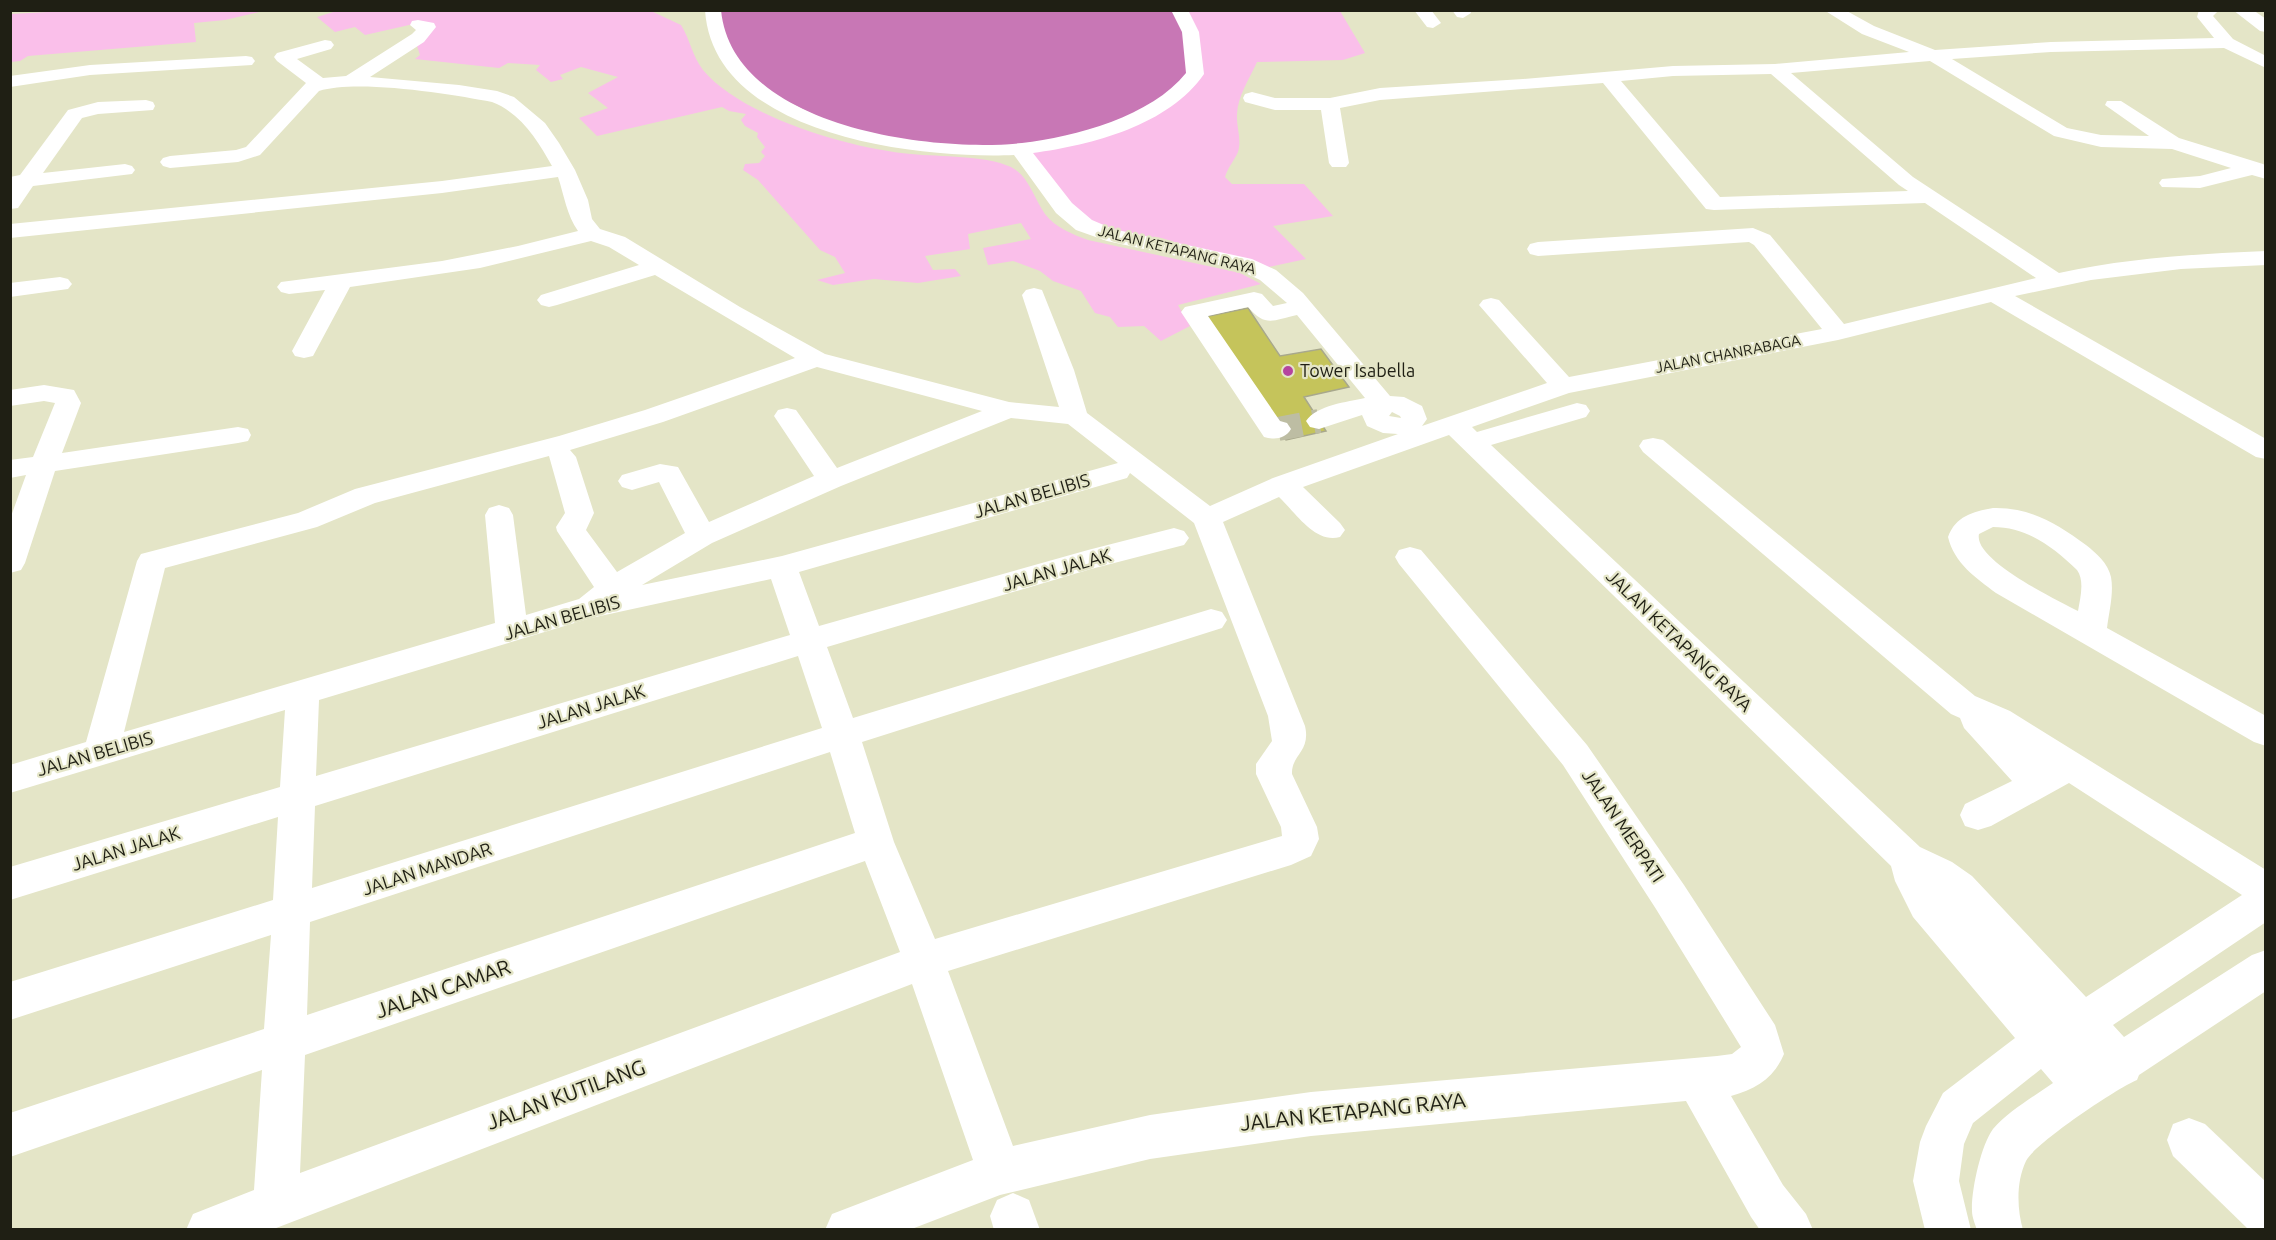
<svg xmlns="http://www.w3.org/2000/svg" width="2276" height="1240" font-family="Ubuntu,sans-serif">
<rect width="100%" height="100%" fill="#e4e5c7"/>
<g fill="#fabfea">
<path d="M340,10L651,11L681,25C690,39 692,56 703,70C742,117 851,149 911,154C941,157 984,155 1011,167C1029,176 1034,199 1045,214C1056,228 1072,234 1088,240L1240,273L1261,284L1178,305L1190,326L1161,341L1144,326L1118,327L1110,317L1095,313L1081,291L1053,281L1040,271L1013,261L988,265L983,248L1031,239L1021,223L968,234L970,249L925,256L933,270L955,269L961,276L918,283L874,279L833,285L817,280L845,273L835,257L820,250L758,180L743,170L745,164L759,163L765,156L761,152L765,147L757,137L758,133L745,126L741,120L746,114L729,111L722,107L597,136L579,118L608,108L588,93L618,77L581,67L560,75L563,79L551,82L536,70L540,65L508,63L499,68L415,59L420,55L417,46L418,23L365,35L355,27L335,32L317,17Z"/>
<path d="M66,11V10L264,11L225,20L194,23L196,42L28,56L20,61L11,62V14Z"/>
<path d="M1179,11H1340L1365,53L1343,60L1257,62C1249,80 1238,95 1237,114C1236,127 1242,139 1238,152C1234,161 1228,167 1225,177L1232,184H1304L1333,216L1273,226L1306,259L1259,269L1084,225L1020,149Z"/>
</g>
<path fill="#c877b5" d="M713,11H1179L1195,74L1154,109L1069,139L965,149L851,133L748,82Z"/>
<path fill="#c5c45b" stroke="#a8a88c" stroke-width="1.5" d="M1248,308L1280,356L1321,349L1349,387L1304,397L1326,431L1286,440L1204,317Z"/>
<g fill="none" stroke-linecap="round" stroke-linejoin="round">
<path stroke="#bdbda3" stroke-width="24" stroke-dasharray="24 12" stroke-linecap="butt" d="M1278,429L1319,421"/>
<g fill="#fff" fill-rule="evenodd">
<path d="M705,10H721C732,127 931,153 1022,143C1075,137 1152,116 1186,73L1182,32L1171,10H1188L1199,32L1204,74C1169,125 1092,145 1033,153L1072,203L1092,220L1113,229L1252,259L1276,270L1303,293L1390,396L1404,397L1422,406L1427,419L1422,426L1547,383L1479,305L1483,300L1491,298L1499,300L1569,377L1822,329L1754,245L1749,242L1538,256L1530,254L1527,249L1530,244L1538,242L1753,228L1770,235L1844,324L2036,278L1925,203L1714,210L1706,209L1603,83L1380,100L1340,108L1349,163L1346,167H1332L1329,163L1321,110H1275L1245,102L1243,98L1245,94L1252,92L1275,98H1330L1380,88L1523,79L1673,66L1775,64L1909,52L1862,34L1824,10H1845L1874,26L1935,50L2051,42L2214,38L2197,17L2199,10H2219L2213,16L2233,39L2266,56V68L2224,48L2051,52L1952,59L2067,128L2101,135L2149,136L2105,105L2107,101H2121L2179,138L2263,164L2266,166V179L2252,175L2200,188L2162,187L2159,183L2162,179L2200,176L2231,168L2172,149L2101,147L2054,136L1930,61L1791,73L1913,177L2059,273C2127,258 2196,254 2266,251V265L2181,269L2091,280L2015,296L2266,439V459L2256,457L1991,302L1838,340L1569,393L1472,427L1477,432L1577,403L1586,405L1590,411L1586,417L1491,445L1920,847L1952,862L1972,876L2086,997L2242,895L2069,783L1991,826L1978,830L1965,826L1960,815L1965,804L2012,781L1964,728L1960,718L1951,714L1643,452L1639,446L1643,440L1653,438L1663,440L1975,696L2010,711L2266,870V922L2113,1025L2124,1037L2252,955L2266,950V991L2139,1075L2137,1080C2117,1088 2034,1144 2026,1161C2016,1182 2017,1209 2023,1230H1977C1975,1224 1972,1217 1972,1211C1971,1191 1981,1145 1993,1129C2009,1111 2033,1097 2053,1083L2041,1069L1973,1123L1964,1144L1959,1181L1971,1230H1925L1913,1181L1920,1142L1926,1126L1943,1093L2015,1038L1913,917L1895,881L1891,866L1449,435L1303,487L1340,523L1345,530L1340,537C1315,544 1296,513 1279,497L1223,522L1305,726C1311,752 1291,755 1292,774L1317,827L1319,839L1311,856L1291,865L948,971L1013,1146L1150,1115L1311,1092L1717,1056L1732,1054L1741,1047L1656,909L1563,765L1399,564L1395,557L1399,550L1410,547L1421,550L1587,745L1684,885L1775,1025L1784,1054C1774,1078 1756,1089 1731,1096L1783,1185L1806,1214L1813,1230H1760L1751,1217L1686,1101L1311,1136L1150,1159L1000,1195L909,1230H825L832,1214L973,1160L912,984L271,1230H186L193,1214L254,1190L262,1070L10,1157V1113L264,1029L271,935L10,1020V982L273,900L278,817L10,900V867L280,787L285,710L10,793V765L86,742L137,561L141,554L298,513L355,489L559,436L645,410L795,358L655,275L557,305L549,307L541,305L537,300L541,295L639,265L609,247L591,241L480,268L350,287L313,356L304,358L295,356L292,351L325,290L289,294L281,292L277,287L281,282L442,261L518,246L578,231C567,216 564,195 558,177L442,193L10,238V224L442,181L552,166C538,141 521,113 492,102C451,94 357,79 319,91L260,155L238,162L170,168L163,166L160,162L163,158L170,156L236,150L246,147L306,83L277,61L274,57L277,53L325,40L331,41L334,45L331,49L297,59L323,78L346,76L412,34L416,30L410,25L412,21L418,20L434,23L436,27L424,42L370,77L459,85L497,91L514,97L545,123L559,143L575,170L588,200L592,219L600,229L625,237L740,307L825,354L1009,402L1059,407L1022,295L1026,290L1034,288L1042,290L1074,370L1087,413L1210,506L1273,478L1398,434L1383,433L1367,426L1362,415L1319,429L1310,427L1306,421C1317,405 1347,402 1365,398L1297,315C1273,320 1266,328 1248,307L1208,316L1280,421L1287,423L1291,429C1285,439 1275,440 1264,437L1181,312L1185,307L1254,292L1262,294L1273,306L1287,303L1260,280L1237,269L1107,241L1076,230L1056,213L1014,155C918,159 713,136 705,10ZM1771,74L1899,185L1908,191L1720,197L1621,81L1673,76ZM817,367L982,411L837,468L796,410L787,408L778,410L774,416L814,476L709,522L678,467L660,464L622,475L618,481L622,487L632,490L659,482L685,533L617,572L586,530L594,513L576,457L570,450L663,422ZM1392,412L1400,416L1401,418L1389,416ZM1011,418L1068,424L1118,463L782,556L642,585L712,543L841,486ZM549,456L565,513L556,527L557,531L594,587L579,599L526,615L513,515L509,508L499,505L489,508L485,515L495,623L124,732L165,568L317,527L375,503ZM1130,473L1194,523L1268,716L1272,741L1256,764V774L1281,827L1282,836L935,939L894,842L862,742L1222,628L1227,620L1222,612L1211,609L853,718L827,647L1091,569L1184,545L1189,538L1184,531L1174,528L1088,550L819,626L799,572L1127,478ZM771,579L790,635L316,776L319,700L591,618ZM798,656L822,728L312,888L315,806ZM830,752L855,833L307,1015L310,922ZM865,861L900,952L300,1173L305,1055Z"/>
<path d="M1414,10H1431L1441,23L1433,28L1427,27Z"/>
<path d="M1452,10H1470L1471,13L1463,18L1457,17Z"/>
<path d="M2233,10H2253L2266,19V32L2260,31Z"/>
<path d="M246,56L252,57L255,61L252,65L90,75L10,87V76L90,65Z"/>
<path d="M146,100L153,102L155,106L153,110L98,114L82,118L43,173L125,164L132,166L135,170L132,174L33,186L18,208L10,209V177L20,175L68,110L98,102Z"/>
<path d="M60,277L68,279L72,284L68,289L10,297V283Z"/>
<path d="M44,385L74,390L81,403L62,453L238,427L248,429L251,435L248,441L238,443L55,471L25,563L21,570L10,573V519L26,475L10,478V460L33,457L55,403L44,401L10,406V390Z"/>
<path d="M1993,508C2030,507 2057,524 2086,545C2096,553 2108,563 2111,577C2114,593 2109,612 2107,628L2266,716V746L2254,742L1996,593C1976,578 1954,563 1948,537C1956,516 1972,512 1993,508ZM1993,527C2027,527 2053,547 2077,570C2085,581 2080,599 2078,611C2057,600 1973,560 1979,534Z"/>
<path d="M2189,1118L2205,1124L2266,1182V1230H2249L2173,1156L2167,1140L2173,1124Z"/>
<path d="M1013,1193L1029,1200L1040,1230H994L990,1216L997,1200Z"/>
</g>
</g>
<circle fill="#b5449f" stroke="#e4e5c7" stroke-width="2" cx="1288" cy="371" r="6"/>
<g text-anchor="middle" stroke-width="4.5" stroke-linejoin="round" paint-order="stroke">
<g font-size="15" fill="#1f1f14" stroke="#e4e5c7">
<text transform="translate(1177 250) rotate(14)" y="5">JALAN KETAPANG RAYA</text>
<text transform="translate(1728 354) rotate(-11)" y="5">JALAN CHANRABAGA</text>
</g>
<g font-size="18" fill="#1f1f14" stroke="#e4e5c7" text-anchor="start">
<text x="1300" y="377">Tower Isabella</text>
</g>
<g font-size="18" fill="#1f1f14" stroke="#e4e5c7">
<text transform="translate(1032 496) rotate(-16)" y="6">JALAN BELIBIS</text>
<text transform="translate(1057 570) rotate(-16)" y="6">JALAN JALAK</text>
<text transform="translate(562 618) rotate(-16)" y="6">JALAN BELIBIS</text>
<text transform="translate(1679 641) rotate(44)" y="6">JALAN KETAPANG RAYA</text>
<text transform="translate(591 707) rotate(-17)" y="6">JALAN JALAK</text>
<text transform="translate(95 754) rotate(-16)" y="6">JALAN BELIBIS</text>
<text transform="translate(1623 826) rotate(56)" y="6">JALAN MERPATI</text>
<text transform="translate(126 849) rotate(-17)" y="6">JALAN JALAK</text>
<text transform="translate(427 869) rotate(-18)" y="6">JALAN MANDAR</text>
</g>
<g font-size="21" fill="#1f1f14" stroke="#e4e5c7">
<text transform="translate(443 989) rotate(-19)" y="7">JALAN CAMAR</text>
<text transform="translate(566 1095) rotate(-20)" y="7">JALAN KUTILANG</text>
<text transform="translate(1353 1112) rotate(-6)" y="7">JALAN KETAPANG RAYA</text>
</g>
</g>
<rect width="2276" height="1240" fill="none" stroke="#1f1f14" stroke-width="24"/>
</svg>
